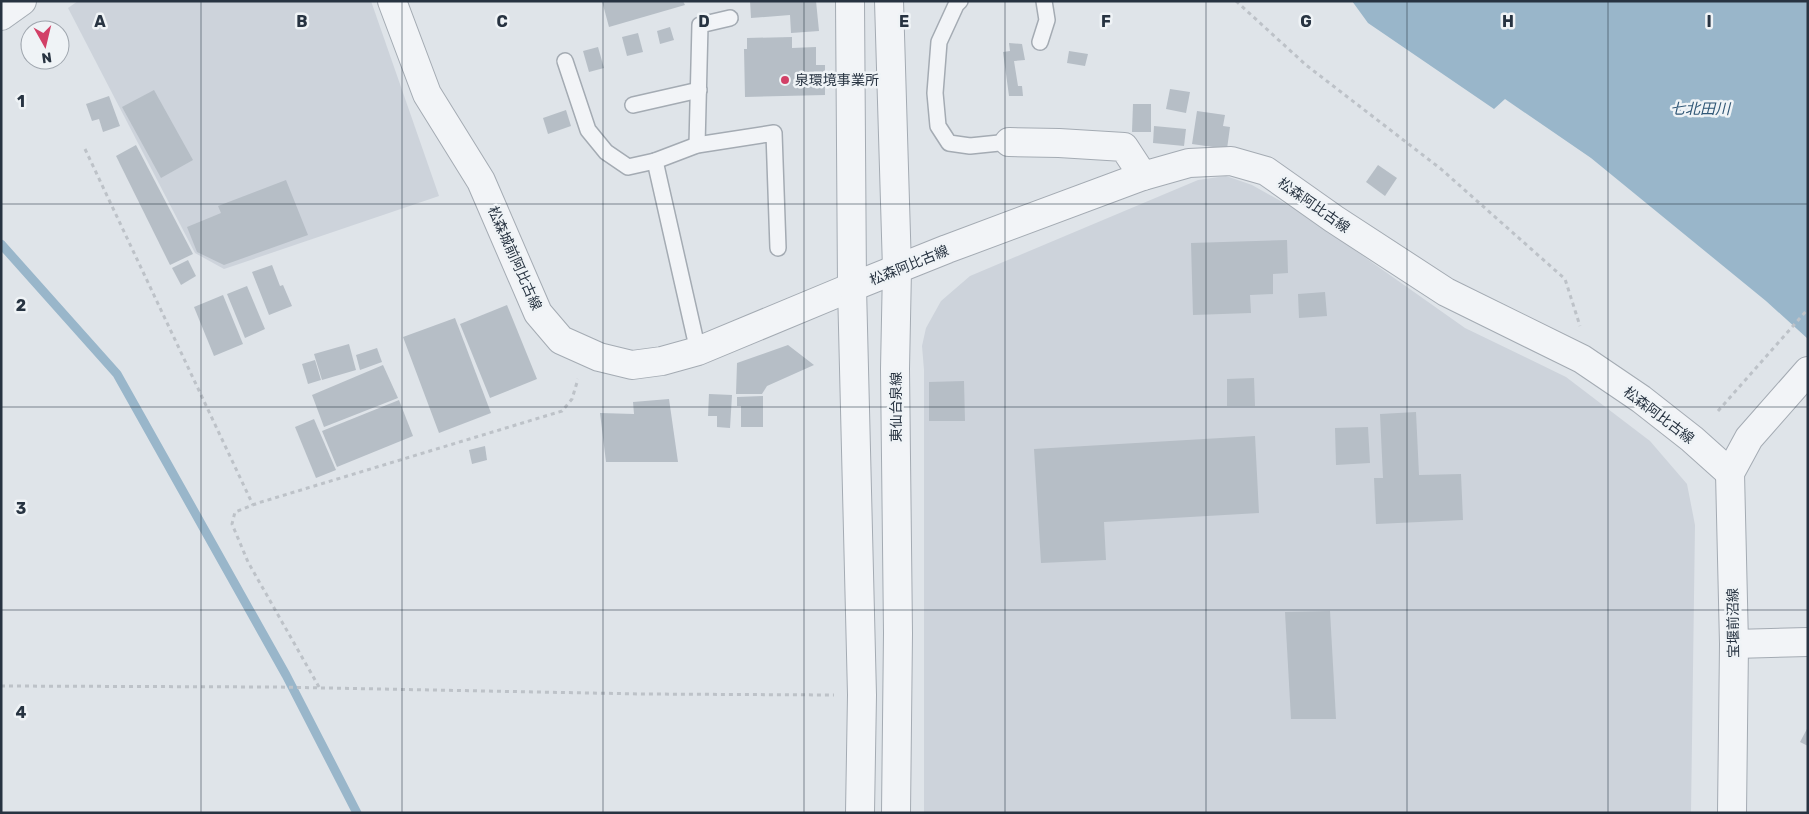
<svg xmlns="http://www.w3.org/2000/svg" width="1809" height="814" font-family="Rubik,'Noto Sans JP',sans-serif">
<rect width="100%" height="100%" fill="#dfe4e9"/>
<g fill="#cdd3db">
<path d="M78,1H371L439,196L224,269L195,253L68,8Z"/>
<path d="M1226,176L1252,185L1302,213L1465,328L1566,377L1650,441L1687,484L1695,525L1691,813H924V370L922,346L926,328L941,301L970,276L1198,180Z"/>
</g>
<path fill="#99b6ca" d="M1352,1H1808V339L1766,301L1591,158L1505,99L1494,109L1368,23Z"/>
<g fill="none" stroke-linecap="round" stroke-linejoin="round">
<path stroke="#99b6ca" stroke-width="9" d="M1,244L117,374L286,675L357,813"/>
</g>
<g fill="#b6bec6">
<path d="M602,1H683L685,5L609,27Z"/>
<path d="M750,1H816L819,31L791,33L790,15L751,18Z"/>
<path d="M670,27L674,40L660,44L657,31Z"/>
<path d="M638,33L643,52L627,56L622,37Z"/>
<path d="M792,37V48L816,47V65H825V95L745,97L744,49H747V38Z"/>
<path d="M1009,43L1022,44L1025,60L1014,61L1018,86H1022L1023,96H1009L1003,52L1010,51Z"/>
<path d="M598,47L604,68L589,72L583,51Z"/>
<path d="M1069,51L1088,54L1085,66L1067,63Z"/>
<path d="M1170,89L1190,92L1186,113L1166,109Z"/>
<path d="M154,90L193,160L161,178L122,107Z"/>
<path d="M109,96L120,126L103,132L99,119L92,121L86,104Z"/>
<path d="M1133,104H1151V132H1132Z"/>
<path d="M566,110L571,126L548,134L543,118Z"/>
<path d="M1197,111L1225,115L1223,126L1230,127L1227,149L1192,144Z"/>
<path d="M1154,126L1186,129L1184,146L1153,143Z"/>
<path d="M136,145L193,254L170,265L116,156Z"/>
<path d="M1378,165L1397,178L1385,196L1366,182Z"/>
<path d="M286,180L308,235L224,265L197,252L187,227L221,213L218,206Z"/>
<path d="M1287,240L1288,273L1273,274V294L1250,295L1251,313L1193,315L1191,243Z"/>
<path d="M188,260L196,276L181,285L172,268Z"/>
<path d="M272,265L280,286L283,285L292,306L269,315L252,272Z"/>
<path d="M247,286L265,329L245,338L227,294Z"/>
<path d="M1325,292L1327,316L1299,318L1298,294Z"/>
<path d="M223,295L243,344L214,356L194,307Z"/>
<path d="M507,305L537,379L490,398L460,324Z"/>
<path d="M455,318L491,413L439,433L403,337Z"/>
<path d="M349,344L356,370L322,380L314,354Z"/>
<path d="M788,345L814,365L767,386L762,394H736L737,363Z"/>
<path d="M377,348L382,362L360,370L356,355Z"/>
<path d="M315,360L321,380L308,384L302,364Z"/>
<path d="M383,365L398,398L324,427L312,395Z"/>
<path d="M1254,378L1255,406H1227V379Z"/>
<path d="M964,381L965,421H929V382Z"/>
<path d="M709,394L732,395L730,428L717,427V416H708Z"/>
<path d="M763,396V427H741V406H737V397Z"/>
<path d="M669,399L678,462H606L600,413L634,414L633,402Z"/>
<path d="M399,400L413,436L337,467L322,431Z"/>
<path d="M1416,412L1419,475L1461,474L1463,520L1376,524L1374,478H1383L1380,414Z"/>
<path d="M314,419L336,470L316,478L295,427Z"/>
<path d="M1368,427L1370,463L1336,465L1335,428Z"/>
<path d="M1255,436L1259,513L1104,522L1106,560L1041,563L1034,449Z"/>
<path d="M485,446L487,460L472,464L469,450Z"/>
<path d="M1330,611L1336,719H1291L1285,612Z"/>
<path d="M1808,727V746L1800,742Z"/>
</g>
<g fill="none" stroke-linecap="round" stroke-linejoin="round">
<g stroke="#a4abb3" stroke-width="18">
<g id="service">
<path d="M960,1L956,5L939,42L935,93L938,126L949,143L970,146L1009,142"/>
<path d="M1040,42L1047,20L1044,1"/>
<path d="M565,61L588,130L606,152L628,167L655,161"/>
<path d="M633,105L699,90"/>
<path d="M697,145L700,25L730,18"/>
<path d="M698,351L655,161L697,145L774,133L778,248"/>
</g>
</g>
<g stroke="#a4abb3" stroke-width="30">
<g id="minor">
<path d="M392,1L427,94L481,181L538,313L561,340L599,357L632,365L662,361L698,351L852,287"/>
<path d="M1,16L22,1"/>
<path d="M1009,142L1059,143L1124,147L1143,176"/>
<path d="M1734,644L1808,642"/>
</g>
</g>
<g stroke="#a4abb3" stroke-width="30">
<g id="tertiary">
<path d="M850,1L852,287L862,695L860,813"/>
<path d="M889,1L897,269L895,369L898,633L896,813"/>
<path d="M852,287L947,249L1143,176L1189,163L1231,161L1266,171L1334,219L1446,292L1582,359L1641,399L1692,439L1730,473"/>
<path d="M1732,813L1734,644L1730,473L1749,438L1808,371"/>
</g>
</g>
<g stroke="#bdc2c8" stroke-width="3" stroke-dasharray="4 4" stroke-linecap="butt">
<path d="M1236,1L1306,65L1441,169L1565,279L1580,326"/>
<path d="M85,149L253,505"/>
<path d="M1718,411L1808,309"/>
<path d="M1,686L275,687L642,694L834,695"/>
<path d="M319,687L248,562L232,524L235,512L258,503L562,411L572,399L578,379"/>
</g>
<use href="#service" stroke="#f2f4f7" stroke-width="15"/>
<use href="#minor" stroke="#f2f4f7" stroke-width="28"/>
<use href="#tertiary" stroke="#f2f4f7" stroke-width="28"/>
</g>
<path fill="none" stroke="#273341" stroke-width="1" stroke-opacity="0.55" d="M201,1V813M402,1V813M603,1V813M804,1V813M1005,1V813M1206,1V813M1407,1V813M1608,1V813M1,204H1808M1,407H1808M1,610H1808"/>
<circle fill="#d24067" stroke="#eff3f6" stroke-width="2" cx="785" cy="80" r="5"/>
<g text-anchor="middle" stroke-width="5" stroke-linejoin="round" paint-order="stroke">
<g font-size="14" fill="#273341" stroke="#eff3f6" text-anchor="start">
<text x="795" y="85">泉環境事業所</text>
</g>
<g font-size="14" fill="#273341" stroke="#eff3f6">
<text transform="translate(1314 205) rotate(35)" y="5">松森阿比古線</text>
<text transform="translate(515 258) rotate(66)" y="5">松森城前阿比古線</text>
<text transform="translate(909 265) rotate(-22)" y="5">松森阿比古線</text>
<text transform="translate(896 407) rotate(-90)" y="5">東仙台泉線</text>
<text transform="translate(1659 415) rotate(37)" y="5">松森阿比古線</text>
<text transform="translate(1733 623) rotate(-91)" y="5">宝堰前沼線</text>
</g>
<g font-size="15" font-style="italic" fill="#305776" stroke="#eff3f6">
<text x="1700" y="114">七北田川</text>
</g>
</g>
<g font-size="16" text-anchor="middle" font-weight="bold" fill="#273341" stroke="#eff3f6" stroke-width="5" stroke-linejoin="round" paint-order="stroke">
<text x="100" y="27">A</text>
<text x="302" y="27">B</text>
<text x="502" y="27">C</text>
<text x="704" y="27">D</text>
<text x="904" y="27">E</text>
<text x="1106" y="27">F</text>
<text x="1306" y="27">G</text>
<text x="1508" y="27">H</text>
<text x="1709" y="27">I</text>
<text x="21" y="107">1</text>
<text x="21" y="311">2</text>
<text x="21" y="514">3</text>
<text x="21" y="718">4</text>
</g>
<rect width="1809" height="814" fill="none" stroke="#273341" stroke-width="5"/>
<g transform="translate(45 45) rotate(172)"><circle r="24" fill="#eff3f6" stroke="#9fa6ae"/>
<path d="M0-4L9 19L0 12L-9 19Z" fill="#d24067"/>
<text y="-8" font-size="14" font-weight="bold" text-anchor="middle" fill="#273341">N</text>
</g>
</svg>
